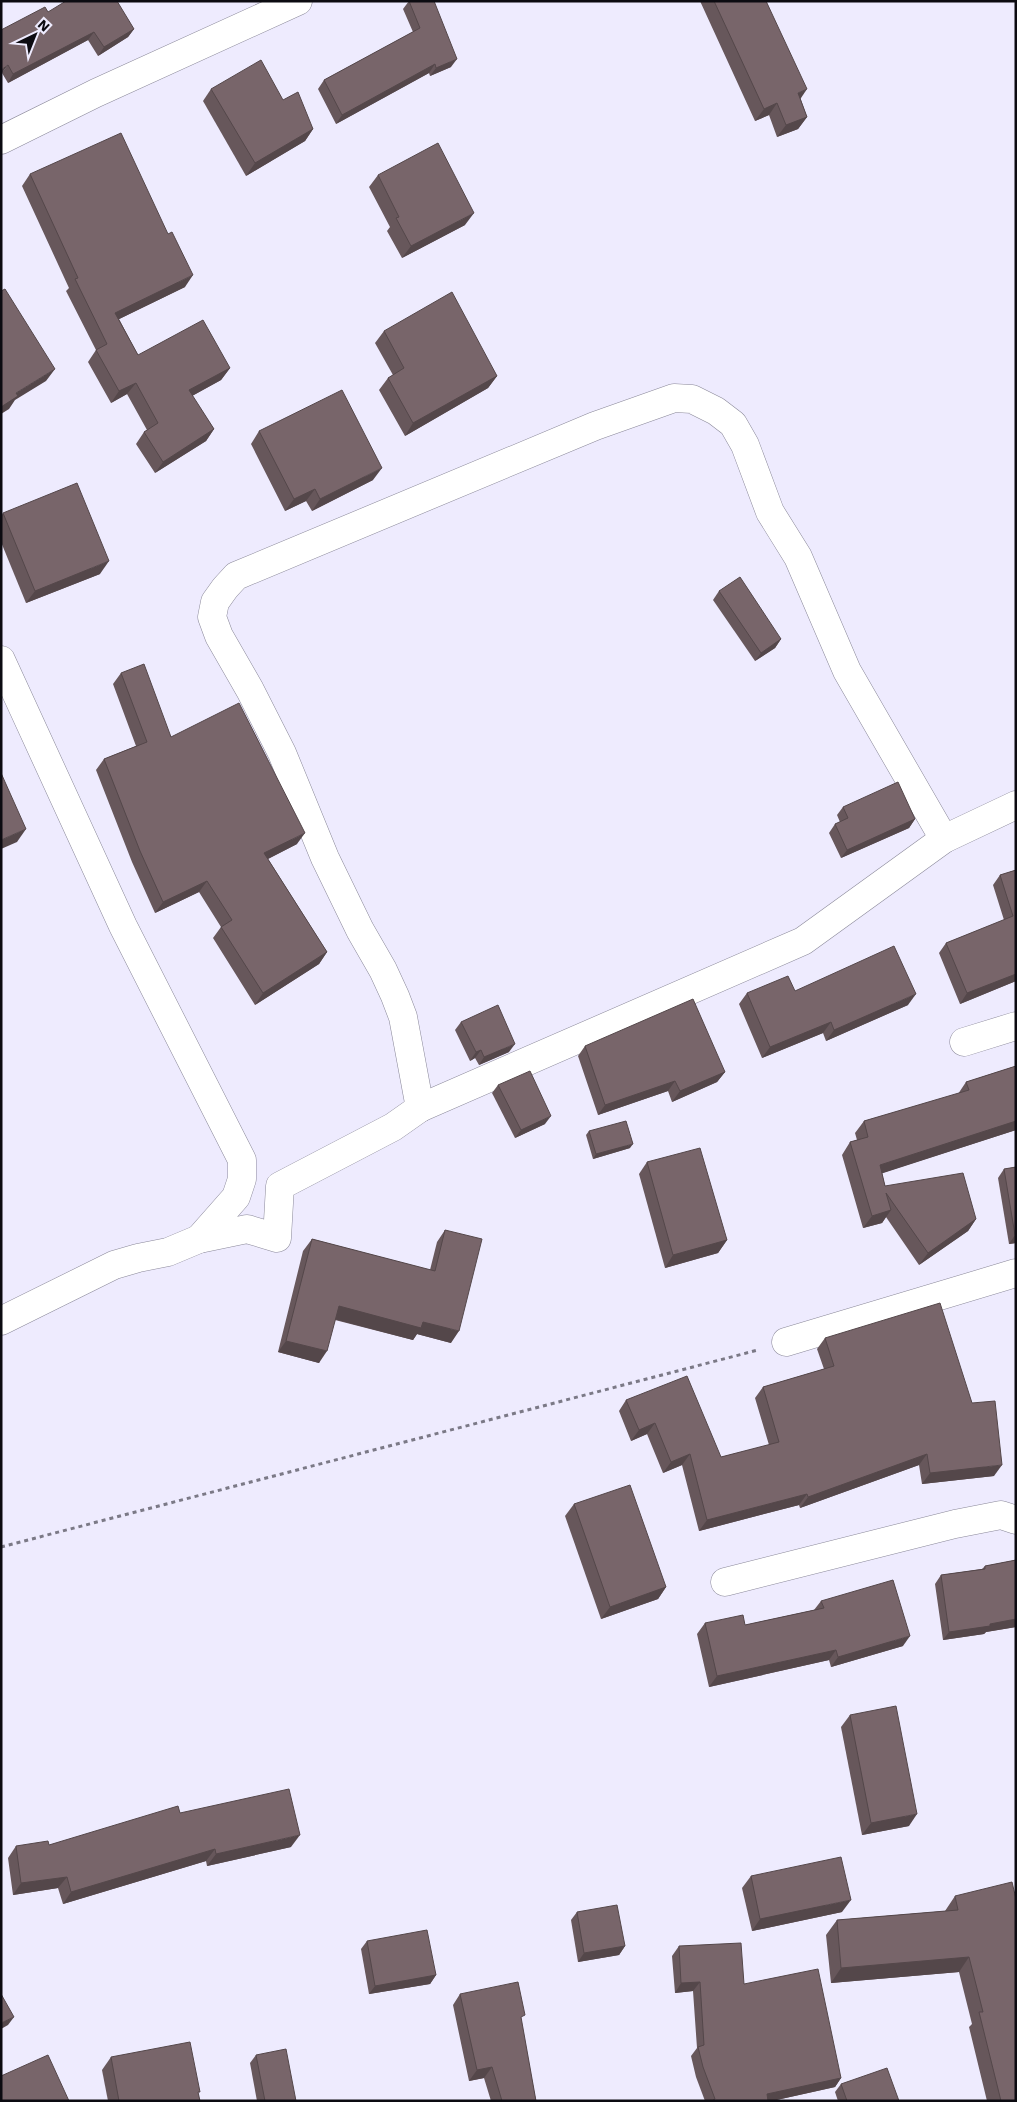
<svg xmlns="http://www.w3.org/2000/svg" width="1017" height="2102" font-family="'Work Sans',sans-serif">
<rect width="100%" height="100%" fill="#eeebfe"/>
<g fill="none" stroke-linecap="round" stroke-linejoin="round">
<g stroke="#8a8899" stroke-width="29">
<g id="minor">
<path d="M1,140L96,93L298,1"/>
<path d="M1,660L123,926L242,1160V1179L236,1197L199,1239"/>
<path d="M964,1042L1016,1026"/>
<path d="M420,1108L403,1017L395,996L383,970L360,930L325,858L282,753L250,690L219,636L212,617L215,602L225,588L236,576L595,426L674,398L692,399L716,411L733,424L745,445L770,512L798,557L847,671L944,839"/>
<path d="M1,1321L114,1265L138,1258L168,1252L199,1239L247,1229L277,1238L280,1186L393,1127L420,1108L803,941L944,839L1016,805"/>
<path d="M786,1342L1016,1273"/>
<path d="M725,1582L955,1524L1001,1515L1016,1520"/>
</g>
</g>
<path stroke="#7b7986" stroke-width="3" stroke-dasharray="4 4" stroke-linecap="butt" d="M1,1547L758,1350"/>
<use href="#minor" stroke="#fff" stroke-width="28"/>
</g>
<g fill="#67575b">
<path d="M409,1H434L451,67L430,76L429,73L336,124L318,89L324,80L413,32L403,9Z"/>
<path d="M700,1H766L807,117L798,129L777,137L769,115L755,121Z"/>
<path d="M48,12L134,29L128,37L98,56L88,40L8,83L2,73L1,74Z"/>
<path d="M211,89L313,129L305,141L246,176L203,101Z"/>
<path d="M30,174L185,287L119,319L138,355L230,368L221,380L192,396L214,429L206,441L155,473L136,444L144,432L147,430L127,394L111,403L88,362L96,350L66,291L69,288L22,186Z"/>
<path d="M378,175L465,225L402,258L387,231L390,227L369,187Z"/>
<path d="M384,331L497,376L488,388L405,436L379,390L388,378L393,375L375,343Z"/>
<path d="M259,431L373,480L312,511L306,501L285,511L251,444Z"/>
<path d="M3,513L100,574L26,603L1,542V516Z"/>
<path d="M719,591L781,639L775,648L755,661L713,600Z"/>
<path d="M121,673L171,737L297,844L268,859L327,952L319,964L255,1005L213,938L221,927L199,892L155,913L132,862L96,770L104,759L136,746L113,684Z"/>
<path d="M843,807L915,819L909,828L841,858L829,833L835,824L840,822L837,815Z"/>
<path d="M1016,870V981L960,1004L939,953L946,943L1004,920L993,885L1000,875Z"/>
<path d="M747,993L908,1005L826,1041L823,1033L762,1058L739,1004Z"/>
<path d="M461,1022L509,1052L479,1065L475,1058L470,1061L455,1030Z"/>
<path d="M585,1046L725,1072L717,1082L672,1102L668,1091L598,1115L578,1056Z"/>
<path d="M1016,1066V1130L882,1173L885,1186L976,1219L968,1231L919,1265L886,1217L882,1223L863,1228L842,1155L850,1142L857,1140L855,1133L864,1121L958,1094L966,1082Z"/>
<path d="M498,1085L545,1124L515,1138L492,1093Z"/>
<path d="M589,1131L630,1148L593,1159L586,1135Z"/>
<path d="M647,1162L727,1240L718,1253L665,1268L639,1174Z"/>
<path d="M1016,1167V1243L1009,1244L998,1178L1004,1169Z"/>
<path d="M445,1230L451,1343L417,1334L413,1340L335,1320L319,1363L278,1352L303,1251L312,1239L430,1270L437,1242Z"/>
<path d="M825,1338L994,1476L922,1484L919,1465L800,1508L799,1505L699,1531L682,1465L663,1473L647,1434L631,1441L619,1411L626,1400L721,1457L769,1445L755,1398L763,1387L824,1369L817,1349Z"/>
<path d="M574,1504L666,1587L658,1599L601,1619L565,1516Z"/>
<path d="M1016,1560V1627L986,1632L984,1634L943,1640L935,1584L941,1575L982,1569L985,1566Z"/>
<path d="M821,1601L903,1646L831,1667L829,1660L709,1687L697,1634L705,1623L745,1625L814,1610Z"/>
<path d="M850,1715L909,1826L862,1835L841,1727Z"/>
<path d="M180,1813L291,1847L207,1866L206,1861L63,1904L58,1888L13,1895L8,1858L16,1846L49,1845Z"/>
<path d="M751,1876L842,1912L752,1931L742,1888Z"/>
<path d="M955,1896L1016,2101H987L969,2027L972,2024L959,1972L831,1983L826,1935L837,1920L945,1911Z"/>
<path d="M577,1912L625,1946L619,1955L578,1962L571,1920Z"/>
<path d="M367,1941L436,1975L430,1984L369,1994L361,1949Z"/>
<path d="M679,1946L744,1984L841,2078L835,2087L772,2101H705L696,2077L691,2056L697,2048L693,1991L675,1993L672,1956Z"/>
<path d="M460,1994L521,2020L536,2101H491L484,2078L469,2081L453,2005Z"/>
<path d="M256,2055L296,2101H257L250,2063Z"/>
<path d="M111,2057L198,2094L200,2101H108L102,2070Z"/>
<path d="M841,2084L899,2101H838L835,2092Z"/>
</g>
<g fill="#54474a">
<path d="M134,29L128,37L98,56L104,47Z"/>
<path d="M94,32L88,40L8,83L13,74Z"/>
<path d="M457,59L451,67L430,76L436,68Z"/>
<path d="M435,64L429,73L336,124L342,115Z"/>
<path d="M8,65L2,73L1,74V70Z"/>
<path d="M807,89L799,101L798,93Z"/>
<path d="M777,103L769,115L755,121L764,109Z"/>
<path d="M807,117L798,129L777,137L786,125Z"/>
<path d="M313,129L305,141L246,176L255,163Z"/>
<path d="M474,213L465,225L402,258L411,246Z"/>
<path d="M193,275L185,287L107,325L115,313Z"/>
<path d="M230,368L221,380L181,402L189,390Z"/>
<path d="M55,369L46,381L15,400L9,409L1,414V407L16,393Z"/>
<path d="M497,376L488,388L405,436L413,423Z"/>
<path d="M136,383L127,394L111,403L119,391Z"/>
<path d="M214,429L206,441L155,473L163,462Z"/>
<path d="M382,468L373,480L312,511L320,499Z"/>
<path d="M315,489L306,501L285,511L294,499Z"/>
<path d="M109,561L100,574L26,603L35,591Z"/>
<path d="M781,639L775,648L755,661L761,653Z"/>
<path d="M915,819L909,828L841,858L847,850Z"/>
<path d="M26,829L17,842L1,849V840Z"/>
<path d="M305,833L297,844L256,865L264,853Z"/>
<path d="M207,881L199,892L155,913L163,902Z"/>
<path d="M327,952L319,964L255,1005L263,993Z"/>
<path d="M1016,974V981L960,1004L967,993Z"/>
<path d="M916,994L908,1005L826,1041L834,1030Z"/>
<path d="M831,1022L823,1033L762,1058L770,1047Z"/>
<path d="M515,1044L509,1052L479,1065L484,1057Z"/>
<path d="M481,1050L475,1058L470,1061L476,1052Z"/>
<path d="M725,1072L717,1082L672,1102L680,1091Z"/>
<path d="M675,1081L668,1091L598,1115L605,1105Z"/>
<path d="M551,1116L545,1124L515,1138L521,1130Z"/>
<path d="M1016,1121V1130L871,1177L880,1165Z"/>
<path d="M633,1144L630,1148L593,1159L596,1154Z"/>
<path d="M891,1210L882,1223L863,1228L872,1216Z"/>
<path d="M976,1219L968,1231L919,1265L928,1253Z"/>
<path d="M1015,1235L1016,1243L1009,1244Z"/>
<path d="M727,1240L718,1253L665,1268L673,1255Z"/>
<path d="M339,1306L423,1322L459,1331L451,1343L417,1334L413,1340L330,1318Z"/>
<path d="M286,1341L327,1351L319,1363L278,1352Z"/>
<path d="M655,1423L647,1434L631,1441L639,1430Z"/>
<path d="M690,1454L682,1465L663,1473L671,1462Z"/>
<path d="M927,1454L919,1465L800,1508L808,1497Z"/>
<path d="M1002,1465L994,1476L922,1484L930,1473Z"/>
<path d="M807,1494L799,1505L699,1531L707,1520Z"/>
<path d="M666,1587L658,1599L601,1619L610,1607Z"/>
<path d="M1016,1619V1627L986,1632L984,1634L943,1640L949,1632Z"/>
<path d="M910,1636L903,1646L831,1667L838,1657Z"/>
<path d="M836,1650L829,1660L709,1687L717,1676Z"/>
<path d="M917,1814L909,1826L862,1835L871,1823Z"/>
<path d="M300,1835L291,1847L207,1866L216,1854Z"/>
<path d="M215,1849L206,1861L63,1904L71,1892Z"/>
<path d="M67,1877L58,1888L13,1895L21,1883Z"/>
<path d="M851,1900L842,1912L752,1931L760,1919Z"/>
<path d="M625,1946L619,1955L578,1962L584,1953Z"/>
<path d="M969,1957L959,1972L831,1983L841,1968Z"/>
<path d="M436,1975L430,1984L369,1994L375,1986Z"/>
<path d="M700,1982L693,1991L675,1993L681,1983Z"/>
<path d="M14,2017L8,2025L1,2029V2023Z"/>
<path d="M492,2067L484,2078L469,2081L477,2070Z"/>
<path d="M841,2078L835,2087L772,2101H762L767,2094Z"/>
</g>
<g fill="#78656a" stroke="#54474a">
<path d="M66,1H117L134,29L104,47L94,32L13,74L8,65L1,70V30L45,7L48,12Z"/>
<path d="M409,1H434L457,59L436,68L435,64L342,115L324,80L420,28Z"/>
<path d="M714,1H766L807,89L798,93L807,117L786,125L777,103L764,109Z"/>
<path d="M261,60L283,100L298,92L313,129L255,163L211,89Z"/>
<path d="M121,133L168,234L172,232L193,275L115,313L138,355L203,320L230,368L189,390L214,429L163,462L144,432L158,423L136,383L119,391L96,350L107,344L75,279L78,278L30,174Z"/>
<path d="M438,143L474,213L411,246L396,218L399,217L378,175Z"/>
<path d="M5,289L55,369L16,393L18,396L1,407V291Z"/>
<path d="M452,292L497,376L413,423L388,378L404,368L384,331Z"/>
<path d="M342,390L382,468L320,499L315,489L294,499L259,431Z"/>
<path d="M77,483L109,561L35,591L3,513Z"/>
<path d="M740,577L781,639L761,653L719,591Z"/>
<path d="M144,664L171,737L239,703L305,833L264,853L327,952L263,993L221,927L232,920L207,881L163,902L140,851L104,759L147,742L121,673Z"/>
<path d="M1,773L26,829L1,840Z"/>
<path d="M898,782L915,819L847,850L835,824L848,818L843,807Z"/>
<path d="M1016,870V974L967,993L946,943L1013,916L1000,875Z"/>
<path d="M894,946L916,994L834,1030L831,1022L770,1047L747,993L788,976L795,991Z"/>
<path d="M693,999L725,1072L680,1091L675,1081L605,1105L585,1046Z"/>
<path d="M498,1005L515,1044L484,1057L481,1050L476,1052L461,1022Z"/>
<path d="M1016,1066V1121L880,1165L885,1186L963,1173L976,1219L928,1253L886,1193L891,1210L872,1216L850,1142L868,1137L864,1121L969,1090L966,1082Z"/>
<path d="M530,1071L551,1116L521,1130L498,1085Z"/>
<path d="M626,1121L633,1144L596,1154L589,1131Z"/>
<path d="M700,1148L727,1240L673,1255L647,1162Z"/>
<path d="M1016,1167V1235H1015L1004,1169Z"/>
<path d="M445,1230L482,1239L459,1331L423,1322L421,1328L339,1306L327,1351L286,1341L312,1239L435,1271Z"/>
<path d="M940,1303L972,1403L995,1401L1002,1465L930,1473L927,1454L808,1497L807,1494L707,1520L690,1454L671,1462L655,1423L639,1430L626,1400L687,1376L721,1457L779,1442L763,1387L834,1366L825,1338Z"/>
<path d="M630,1485L666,1587L610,1607L574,1504Z"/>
<path d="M1016,1560V1619L990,1624V1626L949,1632L941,1575L985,1569V1566Z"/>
<path d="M893,1580L910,1636L838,1657L836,1650L717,1676L705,1623L743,1615L745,1625L824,1608L821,1601Z"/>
<path d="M896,1706L917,1814L871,1823L850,1715Z"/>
<path d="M289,1789L300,1835L216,1854L215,1849L71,1892L67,1877L21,1883L16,1846L48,1841L49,1845L178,1806L180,1813Z"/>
<path d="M841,1857L851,1900L760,1919L751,1876Z"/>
<path d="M1012,1882L1016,1899V2101H1001L979,2012H983L969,1957L841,1968L837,1920L958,1910L955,1896Z"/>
<path d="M617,1905L625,1946L584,1953L577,1912Z"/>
<path d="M427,1930L436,1975L375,1986L367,1941Z"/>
<path d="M741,1943L744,1984L818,1969L841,2078L767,2094L768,2101H713V2100L715,2099L703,2067L698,2047L704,2045L700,1982L681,1983L679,1946Z"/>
<path d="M518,1982L525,2015L521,2017L536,2101H502L492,2067L477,2070L460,1994Z"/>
<path d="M1,1994L14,2017L1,2023Z"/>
<path d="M190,2042L200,2092H198L200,2101H119L111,2057Z"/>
<path d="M286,2049L296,2101H265L256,2055Z"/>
<path d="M48,2055L69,2101H1V2076Z"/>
<path d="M887,2068L899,2101H847L841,2084Z"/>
</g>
<rect width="1017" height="2102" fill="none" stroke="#0c0b11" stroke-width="5"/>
<g transform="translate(35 35) rotate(43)" stroke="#eeebfe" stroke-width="4" paint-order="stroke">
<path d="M0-4L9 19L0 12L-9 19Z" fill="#0c0b11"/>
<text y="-8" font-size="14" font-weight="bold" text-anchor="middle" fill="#0c0b11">N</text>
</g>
</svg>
